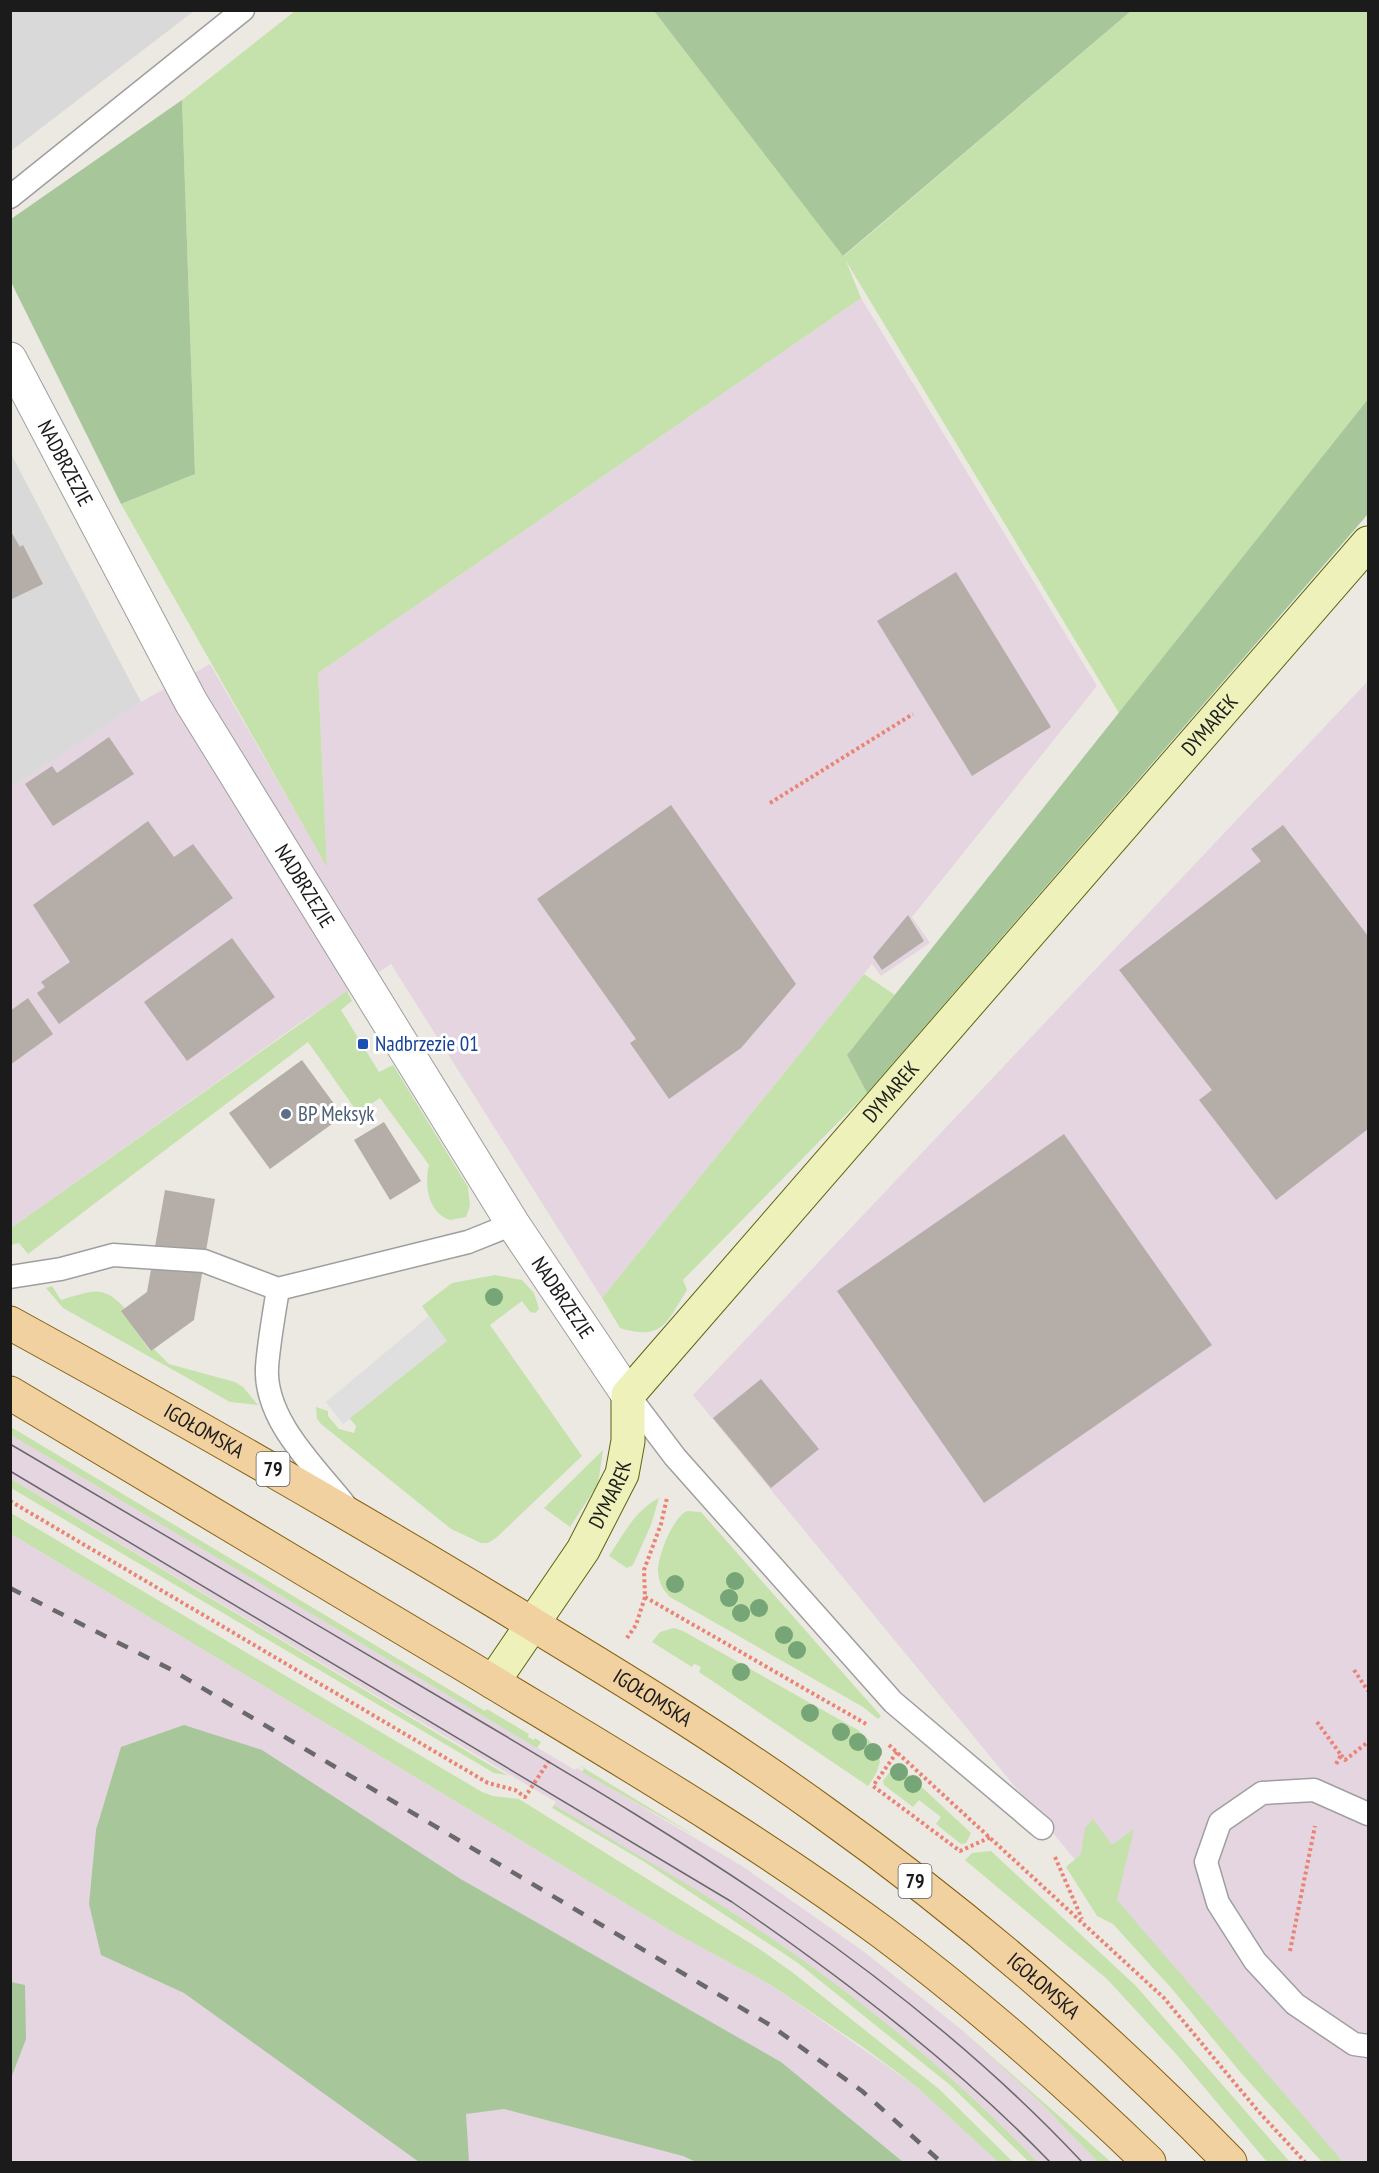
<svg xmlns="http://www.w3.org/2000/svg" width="1379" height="2173" font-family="'PT Sans Narrow',sans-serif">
<rect width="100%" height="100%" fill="#ece9e2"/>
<g fill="#d9d9d9">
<path d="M11,10H194V11L11,151Z"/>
<path d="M10,452L141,702L11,788H10Z"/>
</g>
<g fill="#e4d5e1">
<path d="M861,298L1097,686L912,917L930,943L881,976L872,964L602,1298L391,964L307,1018L11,1228V788L141,702L210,664L327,866L318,673Z"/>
<path d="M1368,681V2162H1330L1067,1850L693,1395Z"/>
<path d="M11,1435L575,1770L577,1768L742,1866L863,1951L963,2031L1040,2102L1098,2162H1037L924,2057L822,1975L761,1932L554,1805L556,1802L11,1479Z"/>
<path d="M11,1534L673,1932L771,1985L917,2087L998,2162H11Z"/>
</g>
<g fill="#c5e2ac">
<path d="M295,11H654L844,256L1131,11H1368V399L1119,713L846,261L861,298L318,673L327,867L121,504L195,474L182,100Z"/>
<path d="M864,974L895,995L847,1055L867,1093L683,1280L687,1290C666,1323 663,1341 620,1328L602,1298Z"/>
<path d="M347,991L352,1001L341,1010L379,1072L393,1065L468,1187L470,1206L466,1217L450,1220C428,1213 424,1185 429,1165L380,1098L358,1113L308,1042L28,1254L19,1243L11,1245V1228Z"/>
<path d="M495,1275L522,1280L534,1293L539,1309L535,1313L530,1312L522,1301L490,1325L582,1456L496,1538L488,1543H481L451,1529L321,1424L317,1419L316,1407L328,1411V1416L339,1429L354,1433L356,1426L349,1418L446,1341L422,1306L452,1283Z"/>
<path d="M52,1286L61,1300C91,1292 101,1283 125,1308L122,1311L150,1351L154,1349L169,1364L235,1382L243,1387L258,1405L230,1402L63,1308L46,1288Z"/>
<path d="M11,1427L485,1711L487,1709L529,1734L528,1737L534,1740L535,1738L541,1742L537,1748L11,1435Z"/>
<path d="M603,1450L598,1484L570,1527L544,1508Z"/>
<path d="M11,1479L505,1774L511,1776L494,1773L11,1488Z"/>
<path d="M659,1498L651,1525L633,1565L627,1568L609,1556C623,1535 635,1510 659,1498Z"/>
<path d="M687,1511L701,1512L881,1716L878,1719L863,1707L670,1597C663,1590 659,1583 658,1572C657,1557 673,1517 687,1511Z"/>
<path d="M11,1513L482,1792L493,1796L519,1799L758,1948L792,1972L939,2089L1013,2162H998L917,2087L863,2047L771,1985L673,1932L11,1534Z"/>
<path d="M674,1628L683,1631L858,1730C881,1751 888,1758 868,1786L699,1672L701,1667L694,1664L692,1667L652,1642L660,1632Z"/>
<path d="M579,1765L699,1838L582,1772L584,1769Z"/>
<path d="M899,1766L971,1833L966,1843L961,1844L936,1824L941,1817L919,1800L913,1807L884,1785L883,1781L894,1767Z"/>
<path d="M554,1805C609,1838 664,1870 719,1904C833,1976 944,2064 1037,2162H1029L950,2085L798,1963L643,1861L552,1808Z"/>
<path d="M1093,1819L1112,1845L1134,1829L1117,1900L1343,2162H1322L1241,2073L1173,1990L1113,1924L1097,1916L1066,1867L1081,1854L1085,1828Z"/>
<path d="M991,1851L1136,1986L1290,2162H1267L1177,2055L1107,1979L965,1860L972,1853Z"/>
<path d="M963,2031L1111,2162H1098L1040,2102Z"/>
</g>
<g fill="#a7c79b">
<path d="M654,11H1131L843,256Z"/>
<path d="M182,100L195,474L121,504L11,282V219Z"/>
<path d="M1368,399V514L867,1093L847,1055Z"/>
<path d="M184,1725L262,1750L459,1878L781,2062L903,2162H696L683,2156L504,2109L466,2114L469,2162H419L184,1993L101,1955L89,1904L96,1830L121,1747Z"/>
<path d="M11,1982L25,1985L26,2039L11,2078Z"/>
</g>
<path fill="#dfdfdf" d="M429,1316L447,1341L343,1424L326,1402Z"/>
<g fill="#b5aea8">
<path d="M10,530L20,547L23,545L43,584L10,600Z"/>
<path d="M956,572L1051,727L972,776L877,621Z"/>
<path d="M109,737L134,774L53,826L25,784L52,766L57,773Z"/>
<path d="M671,805L796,984L741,1048L669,1099L630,1043L636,1039L537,899Z"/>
<path d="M148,821L174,857L193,844L233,898L59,1024L37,993L45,987L41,982L70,962L33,905Z"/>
<path d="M1283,825L1368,936V1129L1276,1200L1199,1100L1212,1090L1119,970L1261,861L1251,849Z"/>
<path d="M908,915L924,941L882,970L873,957Z"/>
<path d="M232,938L275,997L187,1061L144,1002Z"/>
<path d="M28,998L53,1034L10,1065V1011Z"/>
<path d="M302,1060L343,1116L270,1169L229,1113Z"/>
<path d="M384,1122L421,1181L390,1200L354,1140Z"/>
<path d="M1064,1134L1212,1345L984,1503L837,1291Z"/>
<path d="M165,1190L215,1199L194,1320L151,1351L121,1311L147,1292Z"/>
<path d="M761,1379L819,1449L771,1488L713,1418Z"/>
</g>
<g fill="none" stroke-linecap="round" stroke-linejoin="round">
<g stroke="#9f9f9f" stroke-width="25">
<g id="lane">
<path d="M10,197L243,10"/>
<path d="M10,1277L61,1269L113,1255L204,1261L278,1289L468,1242L513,1224"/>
<path d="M278,1289C274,1314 269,1341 267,1367C264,1420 315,1467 345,1505"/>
<path d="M628,1395L675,1457L893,1702L1042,1828"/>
<path d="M1368,1814L1314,1790L1262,1793L1220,1822L1206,1862L1218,1903L1255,1961L1295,2004L1354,2044L1368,2046"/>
</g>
</g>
<g stroke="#9f9f9f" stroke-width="35">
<g id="street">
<path id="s1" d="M10,359L191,702L513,1224L628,1395"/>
</g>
</g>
<g stroke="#5b660f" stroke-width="35">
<g id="secondary">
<path id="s2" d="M493,1682L583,1550L622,1474L628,1441V1395L1368,543"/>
</g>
</g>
<g stroke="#85600e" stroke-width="35">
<g id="primary">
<path id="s3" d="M10,1323C174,1413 336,1505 496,1602C607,1669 718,1736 823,1812C969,1916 1105,2034 1230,2162"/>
<path d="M10,1393C163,1484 316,1575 468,1667C608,1752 750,1834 882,1932C976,2002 1065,2081 1149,2162"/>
</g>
</g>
<g stroke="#eb8374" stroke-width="4" stroke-dasharray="3 3" stroke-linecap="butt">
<path d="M770,803L913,714"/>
<path d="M10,1501L488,1783L515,1790L525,1797L549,1761"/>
<path d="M645,1597L866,1724"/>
<path d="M627,1638L636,1625L645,1597L644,1570L661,1524L667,1498"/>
<path d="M1354,1670L1368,1691"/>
<path d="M1317,1722L1341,1755L1335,1766"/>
<path d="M889,1745L1164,1998L1258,2111L1305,2162"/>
<path d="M897,1752L873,1786L960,1851L991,1837"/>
<path d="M1341,1755L1345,1760L1368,1742"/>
<path d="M1055,1857L1082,1919"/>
<path d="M1290,1951L1315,1826"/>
</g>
<use href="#lane" stroke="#fff" stroke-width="22"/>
<use href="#street" stroke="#fff" stroke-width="33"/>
<use href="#secondary" stroke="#eef2ba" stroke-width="33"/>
<use href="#primary" stroke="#f2d1a1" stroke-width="33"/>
<g stroke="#696969" stroke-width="1.5">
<path d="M10,1444C164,1534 317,1625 470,1715C690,1845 906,1974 1082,2162"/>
<path d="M10,1471L732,1902C845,1980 954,2063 1050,2162"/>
</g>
<path stroke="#696969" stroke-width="4.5" stroke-dasharray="12 12" stroke-linecap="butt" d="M10,1588L172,1670L770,2025L862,2091L941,2162"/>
</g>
<g fill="#76a577">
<circle cx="494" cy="1297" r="9"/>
<circle cx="735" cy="1581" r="9"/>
<circle cx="675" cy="1584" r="9"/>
<circle cx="729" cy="1598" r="9"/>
<circle cx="759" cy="1608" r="9"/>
<circle cx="741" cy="1613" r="9"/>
<circle cx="784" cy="1635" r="9"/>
<circle cx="797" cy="1650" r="9"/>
<circle cx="741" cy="1672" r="9"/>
<circle cx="810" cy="1713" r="9"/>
<circle cx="841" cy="1732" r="9"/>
<circle cx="858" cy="1742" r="9"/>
<circle cx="873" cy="1752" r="9"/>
<circle cx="899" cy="1772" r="9"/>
<circle cx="913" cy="1784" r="9"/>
</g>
<rect fill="#1a4fb4" stroke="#fff" stroke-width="2" x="357" y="1038" width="12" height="12" rx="3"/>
<circle fill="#5c6f8a" stroke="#fff" stroke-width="2" cx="286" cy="1114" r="6"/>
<g text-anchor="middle" stroke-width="6" stroke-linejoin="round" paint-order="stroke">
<g fill="#fff" stroke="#5f5f5f" stroke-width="1.5">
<rect x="256.5" y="1452" width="33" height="34" rx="4.5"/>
<rect x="898.5" y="1864" width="33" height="34" rx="4.5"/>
</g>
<g font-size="20" font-weight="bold" fill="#1b1b1b">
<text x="273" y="1476">79</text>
<text x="915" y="1888">79</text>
</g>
<g font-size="21" fill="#1b1b1b" stroke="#fff">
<text dy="7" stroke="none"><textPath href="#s1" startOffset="118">NADBRZEZIE</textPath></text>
<text dy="7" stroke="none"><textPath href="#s2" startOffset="1212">DYMAREK</textPath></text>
<text dy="7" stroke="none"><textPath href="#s1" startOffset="604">NADBRZEZIE</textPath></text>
<text dy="7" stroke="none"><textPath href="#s2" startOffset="726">DYMAREK</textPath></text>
<text dy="7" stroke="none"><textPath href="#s1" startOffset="1090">NADBRZEZIE</textPath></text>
<text dy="7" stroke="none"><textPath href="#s3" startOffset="222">IGOŁOMSKA</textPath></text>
<text dy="7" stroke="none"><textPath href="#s2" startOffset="222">DYMAREK</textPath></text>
<text dy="7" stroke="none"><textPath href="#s3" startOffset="744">IGOŁOMSKA</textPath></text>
<text dy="7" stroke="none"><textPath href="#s3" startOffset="1230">IGOŁOMSKA</textPath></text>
</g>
<g font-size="21" fill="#164399" stroke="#fff" text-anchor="start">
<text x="375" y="1051">Nadbrzezie 01</text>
</g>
<g font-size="21" fill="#4e5e75" stroke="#fff" text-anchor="start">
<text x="298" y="1121">BP Meksyk</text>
</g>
</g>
<rect width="1379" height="2173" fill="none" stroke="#1b1b1b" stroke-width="24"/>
</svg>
